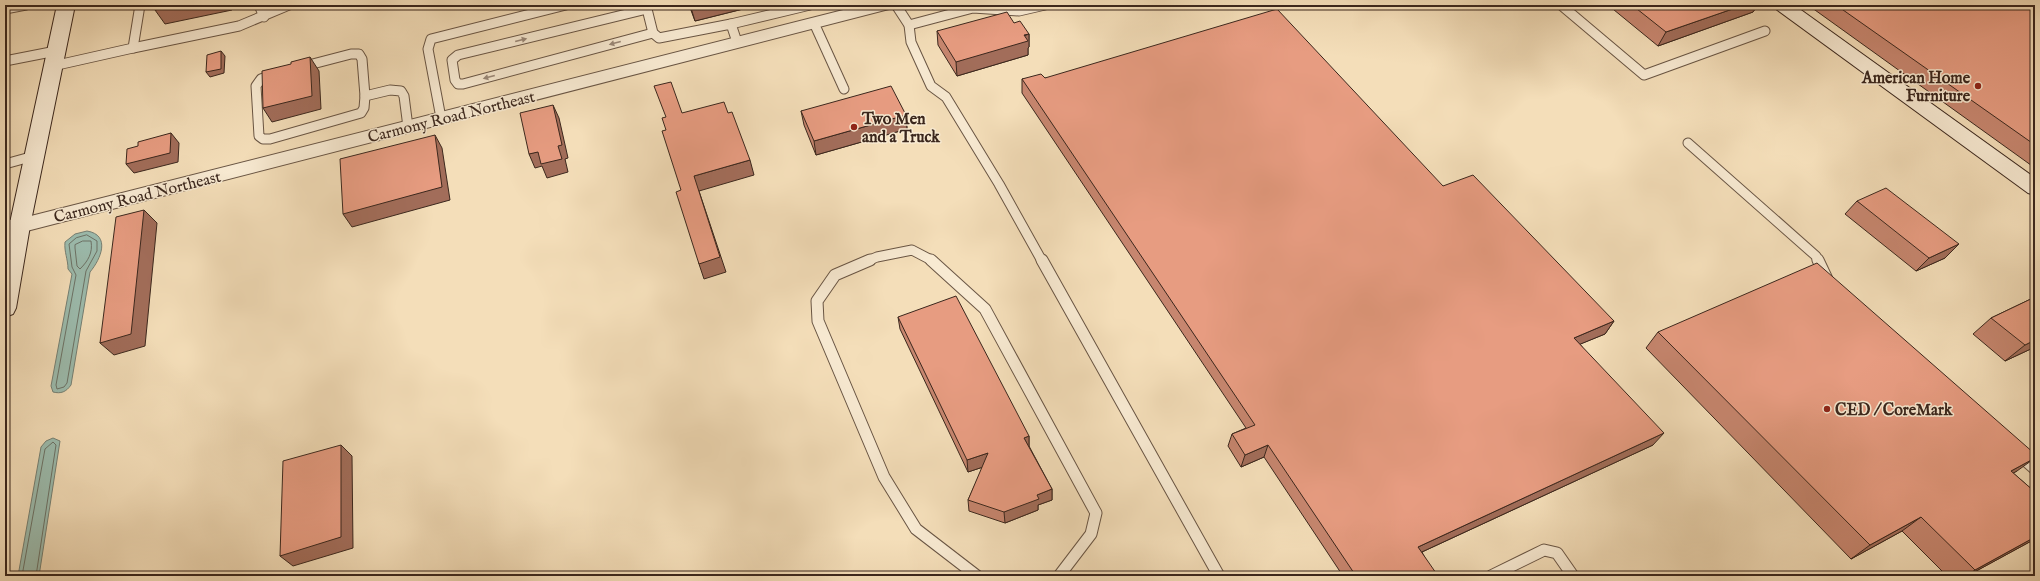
<svg xmlns="http://www.w3.org/2000/svg" width="2040" height="581" font-family="'IM FELL English',serif">
<rect width="100%" height="100%" fill="#f4deb9"/>
<filter id="stains"><feTurbulence type="fractalNoise" baseFrequency=".005" numOctaves="4"/><feColorMatrix values="0 0 0 0 .2 0 0 0 0 .09 0 0 0 0 .02 0 0 0 .5 -.17"/></filter>
<radialGradient id="worn" r=".72"><stop offset=".6" stop-color="#630" stop-opacity="0"/><stop offset="1" stop-color="#630" stop-opacity=".3"/></radialGradient>
<g fill="#9cbcae" stroke="#758074">
<path d="M87,231C111,235 101,259 90,272L71,385C66,392 61,394 53,392L51,386L72,274L68,269C68,259 64,252 65,242L75,234Z"/>
<path d="M53,438L60,441L39,576H18L41,447L46,441Z"/>
</g>
<g fill="none" stroke-linecap="round" stroke-linejoin="round">
<g stroke="#6c7266" stroke-width="1">
<path d="M87,235L97,241V251L86,271L67,383L64,387L57,389L56,385L76,275L72,267L69,244L76,238Z"/>
<path d="M83,241H91C93,253 88,261 80,269L77,266L75,248V245Z"/>
<path d="M22,576L45,449L53,442L56,445L36,576"/>
</g>
<g stroke="#695544" stroke-width="11">
<g id="lane-far1">
<path d="M259,5L264,17"/>
<path d="M646,5L653,33L659,38L731,24L737,42"/>
<path d="M896,5L909,25L911,42L931,86L946,97L999,184L1042,261"/>
<path d="M1561,5L1644,75L1765,31"/>
<path d="M5,9L26,5"/>
<path d="M647,9L458,55L452,60L455,80L458,84H463L653,33"/>
<path d="M814,23L844,89"/>
<path d="M731,24L810,5"/>
<path d="M909,25L973,8L1019,11L1045,5"/>
<path d="M133,48L239,26L289,5"/>
<path d="M5,61L56,51"/>
<path d="M53,66L133,48L140,5"/>
<path d="M301,67L351,54H359L362,59L365,96L390,90L401,91L404,96L408,127"/>
<path d="M274,74L261,79L256,86L259,136L263,139H270L361,113L364,108L365,96"/>
<path d="M441,118L428,49L431,39L566,5"/>
<path d="M1688,143L1816,256L1818,261"/>
<path d="M5,164L34,156"/>
<path d="M5,226L20,222"/>
<path d="M867,261L877,257L912,250L933,261"/>
</g>
</g>
<g stroke="#695544" stroke-width="13">
<g id="lane">
<path d="M870,260L835,275L817,301L818,321L884,477L916,529L977,576"/>
<path d="M931,260L985,309L1096,513L1091,534L1059,576"/>
<path d="M1042,260L1219,576"/>
<path d="M1818,260L1827,279"/>
<path d="M2018,454L2035,469"/>
<path d="M1491,576L1544,550L1557,553L1573,576"/>
</g>
</g>
<g stroke="#695544" stroke-width="2">
<path id="street" d="M863,5H891L889,9L19,233L12,231L9,226L12,221L19,219Z"/>
</g>
<g stroke="#3b271d" stroke-width="2">
<g id="secondary">
<path d="M57,5H75L30,226L16,308L13,314L5,317V246Z"/>
<path d="M1773,5H1794L2035,178V195L2028,193L1776,9Z"/>
</g>
</g>
<use href="#lane-far1" stroke="#f8ead2" stroke-width="9"/>
<use href="#lane" stroke="#f8ead2" stroke-width="11"/>
<use href="#street" fill="#f8ead2" fill-rule="evenodd"/>
<use href="#secondary" fill="#f8ead2" fill-rule="evenodd"/>
</g>
<g fill="#c7866f" stroke="#3b271d">
<path d="M689,5H742L743,9L695,21Z"/>
<path d="M1608,5H1758L1753,12L1658,46Z"/>
<path d="M1808,5H2035V168Z"/>
<path d="M1014,23L1029,34V47L1028,48V55L957,76L938,45L937,31Z"/>
<path d="M1045,78L1443,186L1614,321L1605,334L1580,344L1653,445L1422,552L1434,576H1343L1264,457L1241,467L1228,446L1232,434L1246,428L1022,93V79Z"/>
<path d="M801,111L906,115L907,129L816,155L804,125Z"/>
<path d="M1857,201L1945,258L1916,271L1845,214Z"/>
<path d="M2035,297V347L2005,361L1973,334L1991,318Z"/>
<path d="M898,317L1029,436V446L1052,489V500L1038,505V510L1005,523L969,511L968,500L983,467L968,472L900,329Z"/>
<path d="M1658,332L2017,471L2013,473L2035,492V539L1967,576H1947L1902,531L1851,559L1646,348Z"/>
</g>
<g fill="#a26d5a" stroke="#3b271d">
<path d="M179,5H232V10L165,24L155,10Z"/>
<path d="M701,5H742L743,9L695,21L691,8Z"/>
<path d="M1744,5H1758L1753,12L1658,46L1666,32Z"/>
<path d="M1029,34V47L1028,48V55L957,76L956,62Z"/>
<path d="M221,51L225,56L224,73L210,77L206,72Z"/>
<path d="M310,57L319,71L321,109L272,122L263,108Z"/>
<path d="M553,105L559,118L568,158L565,159L568,172L547,178L542,166L535,168L529,154L558,146Z"/>
<path d="M906,115L907,129L816,155L814,141Z"/>
<path d="M171,133L179,143L178,162L134,173L126,164Z"/>
<path d="M435,135L442,148L450,200L352,227L343,214Z"/>
<path d="M750,160L754,175L699,191L726,272L704,279L699,264L694,176Z"/>
<path d="M144,210L157,223L145,346L114,355L100,343Z"/>
<path d="M1959,244L1945,258L1916,271L1929,258Z"/>
<path d="M1614,321L1605,334L1566,350L1574,338Z"/>
<path d="M2035,340V347L2005,361L2025,345Z"/>
<path d="M1664,433L1653,445L1411,557L1418,547Z"/>
<path d="M1029,436V448L1024,438Z"/>
<path d="M341,445L352,456L353,548L293,566L280,556Z"/>
<path d="M1268,445L1264,457L1241,467L1245,455Z"/>
<path d="M988,453L989,465L968,472L967,460Z"/>
<path d="M2035,458L2017,471L1990,486L2011,471Z"/>
<path d="M1052,489V500L1038,505V510L1005,523L1004,512L1037,495Z"/>
<path d="M1921,517L1902,531L1851,559L1870,545Z"/>
<path d="M2035,537V539L1967,576H1966L1975,570Z"/>
</g>
<g fill="#e79c81" stroke="#3b271d">
<path d="M156,5H179L155,10Z"/>
<path d="M690,5H701L691,8Z"/>
<path d="M1632,5H1744L1666,32Z"/>
<path d="M1836,5H2035V145Z"/>
<path d="M1277,9L1443,186L1473,175L1614,321L1574,338L1664,433L1418,547L1436,573L1430,576H1356L1268,445L1245,455L1232,434L1255,425L1022,79L1041,74L1045,78Z"/>
<path d="M1007,12L1014,23L1020,21L1029,34L1024,35L1028,41L956,62L937,31Z"/>
<path d="M221,51V69L206,72L207,55Z"/>
<path d="M310,57L312,96L263,108L262,71L291,64V62Z"/>
<path d="M671,82L682,113L724,102L728,113L732,112L750,160L694,176L720,257L699,264L676,192L681,190L662,131L666,130L662,118L666,117L654,86Z"/>
<path d="M891,86L906,115L814,141L801,111Z"/>
<path d="M553,105L562,145L558,146L562,159L541,164L538,152L529,154L520,113Z"/>
<path d="M171,133L170,153L126,164L127,149L138,146V142Z"/>
<path d="M435,135L442,187L343,214L340,159Z"/>
<path d="M1886,188L1959,244L1929,258L1857,201Z"/>
<path d="M144,210L131,334L100,343L116,217Z"/>
<path d="M1817,263L2035,454V458L2011,471L2035,492V537L1975,570L1921,517L1870,545L1658,332Z"/>
<path d="M956,296L1029,436L1024,438L1052,489L1037,495L1039,499L1004,512L968,500L988,453L967,460L898,317Z"/>
<path d="M2035,297V340L2025,345L1991,318Z"/>
<path d="M341,445V537L280,556L283,461Z"/>
</g>
<defs><path id="oneway-solid" d="M-6-.8H1V-3.2L6.5 0L1 3.2V.8H-6Z"/></defs>
<g fill="#9a8878">
<use href="#oneway-solid" transform="translate(521 40) rotate(-14)"/>
<use href="#oneway-solid" transform="translate(615 43) rotate(165)"/>
<use href="#oneway-solid" transform="translate(489 77) rotate(165)"/>
</g>
<g fill="#8f2418" stroke="#f8ead2" stroke-width="1.5">
<circle cx="1978" cy="86" r="4"/>
<circle cx="854" cy="127" r="4"/>
<circle cx="1827" cy="409" r="4"/>
</g>
<g text-anchor="middle" stroke-width="3" stroke-linejoin="round" paint-order="stroke">
<g font-size="16" font-weight="bold" fill="#3b271d" stroke="#f8ead2" text-anchor="start">
<text x="1970" y="83" text-anchor="end">American Home<tspan x="1970" dy="18">Furniture</tspan></text>
<text x="862" y="124">Two Men<tspan x="862" dy="18">and a Truck</tspan></text>
<text x="1835" y="415">CED / CoreMark</text>
</g>
<g font-size="16" fill="#3b271d" stroke="#f8ead2">
<text transform="translate(451 116) rotate(-14)" y="6">Carmony Road Northeast</text>
<text transform="translate(137 196) rotate(-14)" y="6">Carmony Road Northeast</text>
</g>
</g>
<rect width="2040" height="581" fill="none" stroke="#f4deb9" stroke-width="20"/>
<rect x="6" y="6" width="2028" height="569" fill="none" stroke="#3b271d" stroke-width="2"/>
<rect x="10" y="10" width="2020" height="561" fill="none" stroke="#3b271d"/>
<rect width="100%" height="100%" filter="url(#stains)"/>
<rect width="100%" height="100%" fill="url(#worn)"/>
</svg>
